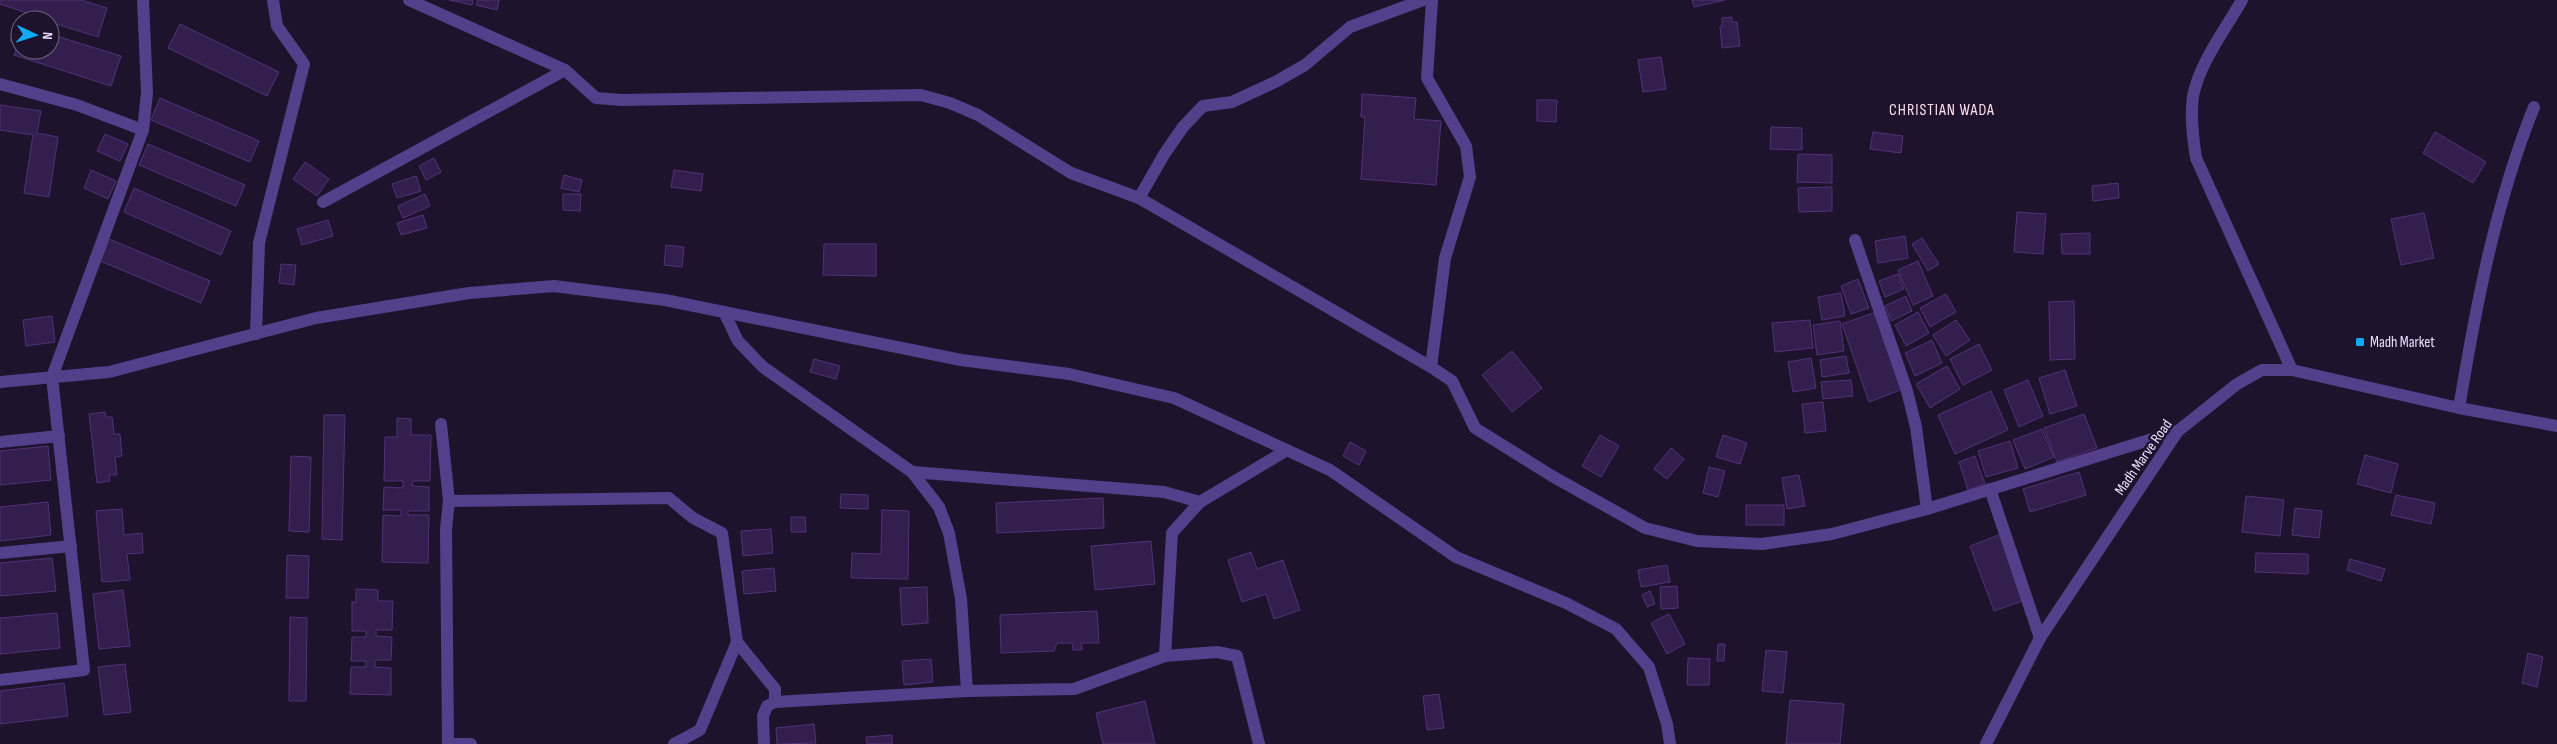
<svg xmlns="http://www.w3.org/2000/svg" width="2557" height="744" font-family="'Sofia Sans Condensed',sans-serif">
<rect width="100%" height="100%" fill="#1d132d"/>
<g fill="#331f4d" stroke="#513278">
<path d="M0,0H81L107,8L98,37L50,22V20H25L27,13L0,4Z"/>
<path d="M449,0H473L472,5Z"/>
<path d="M478,0H499L497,10L476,5Z"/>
<path d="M1692,0H1725L1694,7Z"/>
<path d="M1732,17V22H1737L1740,46L1722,48L1720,26H1722V18Z"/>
<path d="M16,24L20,25V50H50V34L121,56L111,86L14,55L18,44L10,41Z"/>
<path d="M180,24L279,72L267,96L168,48Z"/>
<path d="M1661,57L1666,89L1643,92L1638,60Z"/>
<path d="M1362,94L1416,98L1414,119L1441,121L1436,185L1361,179L1365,117H1361Z"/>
<path d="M160,98L259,141L250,162L151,120Z"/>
<path d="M1537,100H1557L1556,122L1537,121Z"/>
<path d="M0,105L41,111L37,133L58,137L49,197L24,193L33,135L0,130Z"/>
<path d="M1771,127L1802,128V150L1770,149Z"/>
<path d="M1873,132L1903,136L1901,153L1870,149Z"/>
<path d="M2435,132L2486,162L2473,183L2423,153Z"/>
<path d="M105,134L128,144L120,161L97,151Z"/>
<path d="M148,144L245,185L236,206L139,165Z"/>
<path d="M1798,154L1832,155V183L1797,182Z"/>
<path d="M434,158L441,172L426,180L419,166Z"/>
<path d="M305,162L329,179L317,196L293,179Z"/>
<path d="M91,170L116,181L108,199L84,188Z"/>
<path d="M674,170L703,174L701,191L671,187Z"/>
<path d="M564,175L582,180L579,192L561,188Z"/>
<path d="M416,176L421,191L397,198L392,184Z"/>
<path d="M2118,183L2119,198L2093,201L2092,186Z"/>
<path d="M1832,187V211L1799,212L1798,188Z"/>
<path d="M134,188L231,231L221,255L124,212Z"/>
<path d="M425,194L430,206L403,218L398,206Z"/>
<path d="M563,194H581L580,211L563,210Z"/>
<path d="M2017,212L2046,214L2043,254L2014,252Z"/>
<path d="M2424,213L2434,258L2401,265L2391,219Z"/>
<path d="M423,215L427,228L401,235L397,223Z"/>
<path d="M328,220L333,236L302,245L297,229Z"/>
<path d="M2090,233V254H2062L2061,234Z"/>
<path d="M1905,236L1908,258L1878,263L1875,241Z"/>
<path d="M1922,238L1939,264L1928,271L1912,244Z"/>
<path d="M109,239L210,281L201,303L100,261Z"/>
<path d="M824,244H876V276L823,275Z"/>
<path d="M666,245L684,247L682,267L664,265Z"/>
<path d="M1918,261L1933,296L1913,305L1898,270Z"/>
<path d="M281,264L296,265L294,285L279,283Z"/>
<path d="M1898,274L1904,289L1885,297L1879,281Z"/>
<path d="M1858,279L1869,308L1851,314L1841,286Z"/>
<path d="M1841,293L1845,316L1822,320L1818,297Z"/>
<path d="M1946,294L1956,312L1930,327L1920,308Z"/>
<path d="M1906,296L1912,311L1891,321L1885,306Z"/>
<path d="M2074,301L2075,359L2050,360L2049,302Z"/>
<path d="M1876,312L1903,389L1869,402L1842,324Z"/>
<path d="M1918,312L1929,333L1906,346L1895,325Z"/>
<path d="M52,316L55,342L26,346L23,320Z"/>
<path d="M1810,320L1813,348L1775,352L1772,323Z"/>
<path d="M1956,320L1970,340L1946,356L1933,335Z"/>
<path d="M1840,321L1844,351L1817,355L1813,325Z"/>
<path d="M1932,340L1942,363L1915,376L1905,353Z"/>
<path d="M1979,344L1992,370L1963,385L1950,359Z"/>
<path d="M1512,351L1542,388L1512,412L1482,375Z"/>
<path d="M1846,356L1849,373L1822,377L1820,360Z"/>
<path d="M1811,358L1816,388L1793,392L1788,362Z"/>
<path d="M814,359L840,366L836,379L810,372Z"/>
<path d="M1947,366L1960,389L1930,408L1916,384Z"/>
<path d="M2065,370L2077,406L2050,414L2039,378Z"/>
<path d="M1851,380L1853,396L1823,399L1821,382Z"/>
<path d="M2028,380L2043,416L2019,427L2004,390Z"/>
<path d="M1991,391L2008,430L1955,454L1938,415Z"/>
<path d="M1823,402L1826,431L1805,433L1802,404Z"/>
<path d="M105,412L106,417H112L114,434H120L122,456L115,457L117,475H109L110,481L97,483L89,414Z"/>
<path d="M2084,414L2097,448L2057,462L2044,428Z"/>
<path d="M324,415H345L342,540L322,539Z"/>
<path d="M397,418L411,419V435H431L430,481H413L412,486L429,487V511H408V515H429L428,563L382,562L383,515L401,516V510H383L384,487L403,488V481H384L385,437H397Z"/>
<path d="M2042,429L2054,457L2025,469L2013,440Z"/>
<path d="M1600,435L1619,446L1601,477L1582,466Z"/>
<path d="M1723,435L1747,443L1740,464L1716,457Z"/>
<path d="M2010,441L2018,468L1986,477L1978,451Z"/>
<path d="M1350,442L1366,451L1359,465L1343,456Z"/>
<path d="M48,446L51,480L0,485V451Z"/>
<path d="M1671,448L1684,459L1667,479L1654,469Z"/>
<path d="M2365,455L2398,464L2391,493L2357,484Z"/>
<path d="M291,456L311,457L309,532L289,531Z"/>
<path d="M1975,456L1985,484L1968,490L1959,462Z"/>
<path d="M1709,467L1725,471L1718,497L1703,493Z"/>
<path d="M2079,472L2086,495L2030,512L2023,489Z"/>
<path d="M1799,475L1805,506L1787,509L1782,478Z"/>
<path d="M841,494L868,495V509L840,508Z"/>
<path d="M2396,495L2435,503L2431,524L2391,515Z"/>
<path d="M2246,496L2284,500L2280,536L2242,532Z"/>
<path d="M1103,498L1104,528L997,533L996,503Z"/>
<path d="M48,502L51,535L0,541V507Z"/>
<rect x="1746" y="505" width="38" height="20"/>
<path d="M2295,508L2322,511L2319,538L2292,535Z"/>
<path d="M122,509L124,535L142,533L143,553L127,554L130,580L102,582L96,511Z"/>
<path d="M882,510L909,511L908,579L851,578L852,553L881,554Z"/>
<path d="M791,517H805L806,532H791Z"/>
<path d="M771,529L773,553L743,556L741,531Z"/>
<path d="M2001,534L2025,600L1994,611L1970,546Z"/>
<path d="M1151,541L1155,584L1095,590L1091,546Z"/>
<path d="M1251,552L1257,569L1283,560L1300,610L1274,619L1266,594L1242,602L1228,560Z"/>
<path d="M2256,553L2308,554V574L2255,572Z"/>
<path d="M287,555L309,556L308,598H286Z"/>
<path d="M52,558L56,591L0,596V563Z"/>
<path d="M2350,559L2385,569L2381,581L2347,570Z"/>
<path d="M1667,565L1670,582L1641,587L1638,570Z"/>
<path d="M774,568L776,591L744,594L742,571Z"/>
<path d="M1677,586L1678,608L1661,609L1660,587Z"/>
<path d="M927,587L928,623L902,625L900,588Z"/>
<path d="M356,589L378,590V601H393L392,630H376V636L392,637L391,660H375V667L391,668V695L350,694L351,667H366V661H351L352,637H366V631H352V602H356Z"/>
<path d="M123,590L130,646L99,649L93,594Z"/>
<path d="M1650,591L1655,604L1647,607L1642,595Z"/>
<path d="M1097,611L1099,643H1081L1082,650H1073L1072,643H1057L1054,651L1001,653L1000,615Z"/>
<path d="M57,613L60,648L0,654V618Z"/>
<path d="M1669,614L1685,644L1667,654L1651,623Z"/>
<path d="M290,617L307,618L306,701H289Z"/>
<path d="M1718,644H1725L1724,661H1717Z"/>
<path d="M1766,650L1787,652L1783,693L1762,691Z"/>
<path d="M2528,653L2543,657L2537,687L2522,683Z"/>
<path d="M1688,658L1710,659L1709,685H1687Z"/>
<path d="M931,659L933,682L904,685L902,661Z"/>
<path d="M125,664L131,712L104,715L98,667Z"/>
<path d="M64,683L68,716L0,724V691Z"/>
<path d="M1439,694L1444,728L1427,730L1423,696Z"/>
<path d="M1790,700L1844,704L1840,744H1786Z"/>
<path d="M1145,701L1155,744H1103L1096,713Z"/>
<path d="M814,724L816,743L777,744L776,728Z"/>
<path d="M892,735V744H867L866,737Z"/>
</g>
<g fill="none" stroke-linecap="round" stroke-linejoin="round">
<g stroke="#543f8a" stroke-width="12">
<path d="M409,0L565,70L596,98L622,100L921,95L950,103L978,115L1071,173L1139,198L1431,367L1452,381L1475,428L1552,476L1645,528L1697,541L1762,544L1832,534L1927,509L2178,431"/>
<path d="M2242,0C2225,30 2200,62 2193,96C2190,116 2193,138 2196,158L2292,370"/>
<path d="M0,84L77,105L143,130"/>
<path d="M1139,198L1165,153L1183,127L1203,106L1232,102L1277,81L1305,65L1350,27L1423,0"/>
<path d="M323,202L565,70"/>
<path d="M1855,240L1907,391L1916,427L1927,509"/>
<path d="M724,312L738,341L763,367L912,472L939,507L949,533L961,599L967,691"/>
<path d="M256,334L259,243L304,64L277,26L273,0"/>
<path d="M1431,367L1445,258L1470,177L1466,146L1427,78L1432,0"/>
<path d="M0,382L109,372L316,318L469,293L554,286L665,300L961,360L1069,374L1174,398L1330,470L1456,557L1566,603L1616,629L1649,667L1667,724L1670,744"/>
<path d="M2459,408C2476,306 2495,204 2534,107"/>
<path d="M441,424L449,501L446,529L448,744"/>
<path d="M0,442L59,436"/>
<path d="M912,472L1164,492L1200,502"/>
<path d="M1990,489L2040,638"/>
<path d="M449,501L669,498L693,518L722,533L737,642L775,689V702"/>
<path d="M0,553L71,546"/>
<path d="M1165,656L1172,533L1200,502L1287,450"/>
<path d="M0,680L84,670L52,377L143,130L147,93L143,0"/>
<path d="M448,744H471"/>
<path d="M674,744L700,730L737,642"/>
<path d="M764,744L763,716L767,706L775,702L967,691L1074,689L1165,656L1217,652L1237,656L1259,744"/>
<path d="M1986,744L2040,638L2178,431L2237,384L2262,370H2292L2459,408L2557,426"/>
</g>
</g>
<rect fill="#10aaf9" stroke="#1d132d" stroke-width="2" x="2355" y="337" width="10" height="10" rx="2.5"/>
<g text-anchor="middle" stroke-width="5" stroke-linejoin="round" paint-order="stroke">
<g font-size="15" fill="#eadffe" stroke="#1d132d" text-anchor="start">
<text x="2370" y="347">Madh Market</text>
</g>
<g font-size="15" fill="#eadffe" stroke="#1d132d">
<text transform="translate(2143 457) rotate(-55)" y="5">Madh Marve Road</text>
</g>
<g font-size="16" letter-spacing="1" fill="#fee1ed" stroke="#1d132d">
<text x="1942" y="115">CHRISTIAN WADA</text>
</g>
</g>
<g transform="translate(35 35) rotate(94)"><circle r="24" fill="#1d132d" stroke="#6f6581"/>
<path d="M0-4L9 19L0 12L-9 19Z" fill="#10aaf9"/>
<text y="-8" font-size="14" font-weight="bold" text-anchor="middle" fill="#eadffe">N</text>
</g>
</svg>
